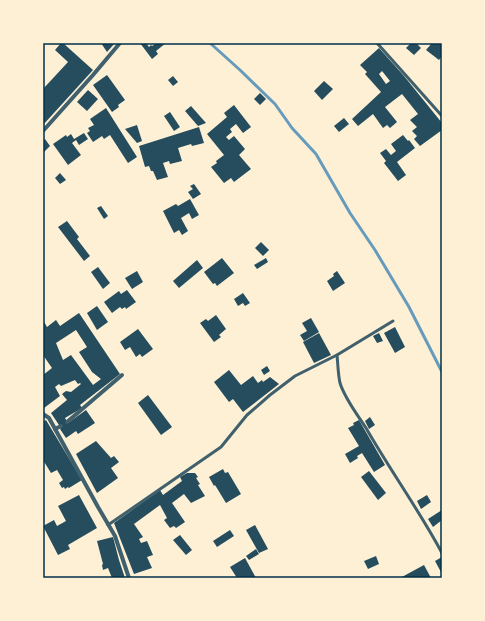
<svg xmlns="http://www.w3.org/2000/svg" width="485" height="621" font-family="'Exo 2',sans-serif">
<rect width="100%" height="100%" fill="#fdf0d5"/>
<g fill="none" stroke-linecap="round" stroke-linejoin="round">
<path stroke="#669bbc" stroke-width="3" d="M210,43L240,70L275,104L292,128L316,154L350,213L375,250L409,307L442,372"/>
</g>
<g fill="#264d5e" fill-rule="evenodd">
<path d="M61,43H63L93,70L43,125V89L68,62L55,50Z"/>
<path d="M101,43H115L107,52Z"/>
<path d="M140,43H146L149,47L151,45L152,46L157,43H166L156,51L158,54L152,59Z"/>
<path d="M411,43H416L421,48L414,55L406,48Z"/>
<path d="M432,43H442V56L439,60L426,50Z"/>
<path d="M379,48L404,76L442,123V130L420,146L414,139L417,136L412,131L417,127L410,120L418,114L402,94L385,107L397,122L390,128L387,125L383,128L373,114L358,126L352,119L381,92L365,74L367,72L360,65ZM382,71L390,81L386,84L379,74Z"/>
<path d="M107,75L125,100L118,105L119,107L112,112L93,85Z"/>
<path d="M173,76L178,82L173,86L168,80Z"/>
<path d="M324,81L333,89L322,100L314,91Z"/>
<path d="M88,90L98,99L87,111L77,102Z"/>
<path d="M260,93L266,99L260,105L254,99Z"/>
<path d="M234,105L251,127L243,133L236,124L230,129L232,132L226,137L229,140L234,136L245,149L239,155L251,169L234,182L231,178L224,183L211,167L217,163L216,161L224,155L207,134L227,117L224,113Z"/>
<path d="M191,106L206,123L198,126L185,111Z"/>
<path d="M106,108L137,157L128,163L110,135L104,139L102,136L93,142L87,133L90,131L88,128L94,125L90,119Z"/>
<path d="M170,112L180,127L174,131L164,116Z"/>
<path d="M344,118L349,124L339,132L334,126Z"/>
<path d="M137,125L142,141L137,143L125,129Z"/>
<path d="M199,127L204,143L192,146L191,144L178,148L182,161L170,164L169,161L163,163L168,177L157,180L153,171H151L149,166L145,167L139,146Z"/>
<path d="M84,133L88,139L79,145L76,140L72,143L81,155L68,165L53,144L66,135L67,137L71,134L74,139Z"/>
<path d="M403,135L408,141L409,140L415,148L397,162L406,175L398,181L384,163L386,161L380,153L386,149L391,155L396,151L391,144Z"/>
<path d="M45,139L50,146L43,153V141Z"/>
<path d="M60,173L66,180L60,184L55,178Z"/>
<path d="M194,184L201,194L193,199L188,192L193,189L190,186Z"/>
<path d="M190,199L199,215L192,219L189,213L181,218L188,231L182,235L179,230L174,233L163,211L176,204L178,206Z"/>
<path d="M101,206L108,216L104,219L97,208Z"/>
<path d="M67,221L79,237L77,239L90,256L84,261L58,227Z"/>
<path d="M261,242L269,250L263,256L255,248Z"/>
<path d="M222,258L234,273L217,286L215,283L213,284L204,272Z"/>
<path d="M266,258L268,262L257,269L254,265Z"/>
<path d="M197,260L203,268L179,288L173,281Z"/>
<path d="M98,267L110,283L103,289L91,272Z"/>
<path d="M137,271L143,282L132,289L125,278Z"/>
<path d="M337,271L345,283L333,291L327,281L334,276L333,274Z"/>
<path d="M127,290L136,302L126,309L125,307L122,309L120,307L112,313L104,302L119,291L121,294Z"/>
<path d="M243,293L250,303L245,306L243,303L238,306L234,299Z"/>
<path d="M97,306L108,322L97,330L87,313Z"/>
<path d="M79,313L120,374L80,405L82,408L65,418L68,423L86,410L95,423L78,434L76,431L66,438L60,429L61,428L51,413L67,400L62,394L66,391L71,392L81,384L80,383L78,384L75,380L61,386L59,384L55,387L60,396L44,408L43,407V375L52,368L43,355V320L47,327L56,320L60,326ZM76,330L87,347L79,352L92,372L101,379L93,385L71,355L63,360L56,343Z"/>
<path d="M216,315L226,329L219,335L221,337L214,342L200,323L206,319L208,321Z"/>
<path d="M311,318L319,332L304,341L300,335L307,331L302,323Z"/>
<path d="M395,327L405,347L395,353L384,333Z"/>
<path d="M138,329L153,349L142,357L140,354L136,357L130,347L125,350L120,342Z"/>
<path d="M319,333L331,355L314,363L303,342Z"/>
<path d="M379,333L383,341L377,343L373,336Z"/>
<path d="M267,366L270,371L264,375L261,370Z"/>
<path d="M229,370L241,385L253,376L258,383L262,380L263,382L270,377L279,384L243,412L233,399L229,402L214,382Z"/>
<path d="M148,395L172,427L161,435L138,403Z"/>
<path d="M370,417L375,425L369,429L365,421Z"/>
<path d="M46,420L82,480L69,488L68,487L65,489L64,487L62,488L59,483L63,480L57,470L51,473L43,460V422Z"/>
<path d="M359,420L385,465L374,472L362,453L357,456L358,458L350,463L345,454L359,446L348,428L354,425L353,423Z"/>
<path d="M96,441L111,458L114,456L119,462L111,468L118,478L97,493L76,454Z"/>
<path d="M223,469L225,473L228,472L241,494L226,503L215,485L214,486L209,477Z"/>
<path d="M369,471L386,493L378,500L361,477Z"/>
<path d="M187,473H195L198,477L196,478L200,484L198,485L205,496L191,503L184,494L172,503L185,522L176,528L174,526L170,528L164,520L167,518L160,505L134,524L143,537L139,539L141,543L147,541L153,555L147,557L152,568L134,574L114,523L160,490L163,495L182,481L180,477Z"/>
<path d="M79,495L97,528L68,545L70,549L58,555L43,526L54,520L57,526L66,521L58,506Z"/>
<path d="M427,495L431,502L421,509L417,501Z"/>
<path d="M442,510V520L433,527L428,519Z"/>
<path d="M255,525L268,549L259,553L246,530Z"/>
<path d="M230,530L234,536L217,547L213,541Z"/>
<path d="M180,535L192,550L186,555L173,540Z"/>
<path d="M113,537L119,560L125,578H112L108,568L103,570L102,565L103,564L97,541Z"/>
<path d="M256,549L259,554L249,560L246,556Z"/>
<path d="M376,556L379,564L368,569L364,561Z"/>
<path d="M442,557V574L435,561Z"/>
<path d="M245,558L256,578H237L230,567Z"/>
<path d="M424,565L431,578H400Z"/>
</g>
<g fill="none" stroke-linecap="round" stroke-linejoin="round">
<g stroke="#3f606c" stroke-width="3">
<path d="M377,43L442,116"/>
<path d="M337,355L393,321"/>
<path d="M108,525L221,447L247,415L270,395L295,376L337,355C338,365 338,374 340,383C345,399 357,414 366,428C390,470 419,510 442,553"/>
</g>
<g stroke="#3f606c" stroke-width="4">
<path d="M43,131L93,75L120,43"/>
<path d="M43,414L49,418L98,507L115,536L129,578"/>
<path d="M67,422L122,375"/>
<path d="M55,429L61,426"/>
</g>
</g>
<rect width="485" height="621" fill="none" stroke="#fdf0d5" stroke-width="88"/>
<rect x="44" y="44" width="397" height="533" fill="none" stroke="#003049" stroke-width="1.5"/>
</svg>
